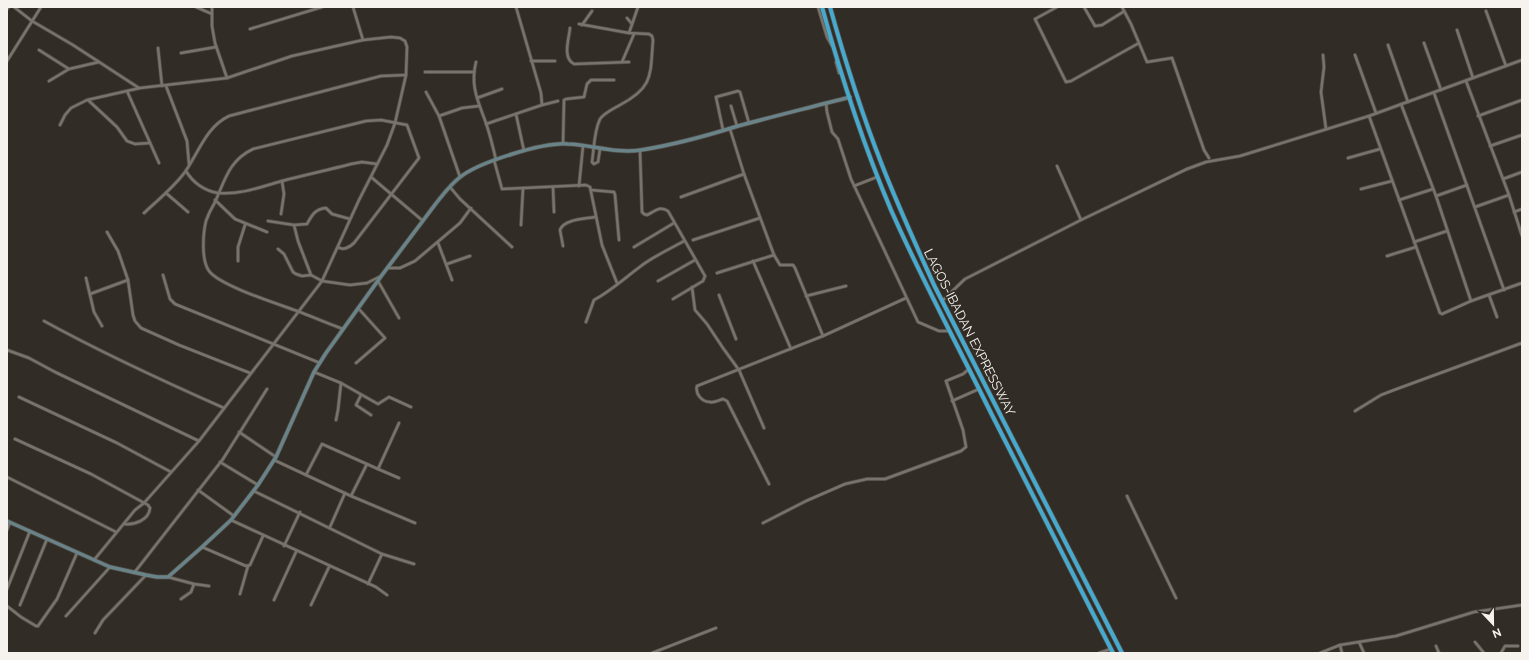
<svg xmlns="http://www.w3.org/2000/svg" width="1529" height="660" font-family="Raleway,sans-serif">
<rect width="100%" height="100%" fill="#312c25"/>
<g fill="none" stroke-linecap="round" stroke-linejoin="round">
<g stroke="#4e4a44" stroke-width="4">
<g id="street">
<path d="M14,7L32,21L73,45L139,88"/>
<path d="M196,7L212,14"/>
<path d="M212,7V26L215,43L227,78"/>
<path d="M353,7L363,40"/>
<path d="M818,7L827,37L832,46"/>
<path d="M1057,7L1035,19L1066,82L1071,81L1139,43"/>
<path d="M1084,7L1095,26L1102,25L1123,12"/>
<path d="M1122,7L1131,24L1147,62L1172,58L1204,150L1209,158"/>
<path d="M7,9L9,7"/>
<path d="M1486,11L1506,66"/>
<path d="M627,18L632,24"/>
<path d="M579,24L629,33L649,34L652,36L653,40C650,75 654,87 620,105C613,109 604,113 600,119C594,131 594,149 592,162L594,164L598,162L600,149"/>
<path d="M582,25L592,11"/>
<path d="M570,28C569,39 562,58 574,64L629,62"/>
<path d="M250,29L322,7"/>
<path d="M1457,30L1473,78"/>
<path d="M629,33L638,7"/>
<path d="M1424,43L1441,90"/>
<path d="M1388,45L1408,102"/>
<path d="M158,48L162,86"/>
<path d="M39,50L69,69"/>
<path d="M181,53L216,47"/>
<path d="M1323,55L1324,67L1321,92L1326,129"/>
<path d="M1355,55L1376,113"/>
<path d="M7,61L41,7"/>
<path d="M531,61H555"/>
<path d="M476,62C470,86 478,101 486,123C490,135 493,147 496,160"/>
<path d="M622,62L634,34"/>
<path d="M836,62L839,73"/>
<path d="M425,72H473"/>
<path d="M49,81L69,69L99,62"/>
<path d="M1466,81L1509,195L1522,236"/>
<path d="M166,86L187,141L189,164"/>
<path d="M127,91L159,163"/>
<path d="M426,92L439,116L460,177"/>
<path d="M1434,93L1504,290"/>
<path d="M477,98L502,89"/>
<path d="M88,100L117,127L127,141L135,144L150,143"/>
<path d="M826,103L827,112L832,132L838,139L851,179L918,322L939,331H949"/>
<path d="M1401,104L1436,196L1471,301"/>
<path d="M542,105L558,101"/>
<path d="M731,106L737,126"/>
<path d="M516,114L524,151"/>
<path d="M439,116L462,108L479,106"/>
<path d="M1369,116L1440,313L1442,314L1471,301L1522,283"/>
<path d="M1478,116L1522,100"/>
<path d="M486,124L542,105L541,93L516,7"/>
<path d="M60,125L65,115L71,108L87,100L140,88L227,78L292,56L363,40L391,37L400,38L405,41L407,47L406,75L395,123L387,145L359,200L322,281L199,441L144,503L135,510L94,560"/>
<path d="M730,129L744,174L774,255L780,265H793L795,268L823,336"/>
<path d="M723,130L716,97L738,91L740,92L749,123"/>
<path d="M563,144L564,100L566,99L584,97L587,84L591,80H614"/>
<path d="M1490,146L1522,135"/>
<path d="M640,151L642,212L644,214L647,215C654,212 660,205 668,211L705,276L703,281L673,299"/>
<path d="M1348,158L1380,149"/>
<path d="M494,160L502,189L586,185L590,187L602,245L617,283"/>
<path d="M1057,166L1081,220"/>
<path d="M186,171C193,183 205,191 218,193C240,195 261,187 282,181C305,175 328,170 351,164L362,162L377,164"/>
<path d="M371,177L423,221"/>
<path d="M1503,179L1522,172"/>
<path d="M579,186L583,146"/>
<path d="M854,186L877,177"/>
<path d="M450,187L460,199L512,247"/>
<path d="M553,187L554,212"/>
<path d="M1361,189L1392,181"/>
<path d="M591,190L614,192L615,195L619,240"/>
<path d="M166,193L188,212"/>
<path d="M1436,196L1467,185"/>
<path d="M681,197L744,174"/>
<path d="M215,200L235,219L267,232"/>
<path d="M1399,200L1433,189"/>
<path d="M1475,207L1509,195"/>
<path d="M1514,212L1522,209"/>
<path d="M144,213C158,200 174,187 185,172C199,152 206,127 229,116L381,76L406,75"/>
<path d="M281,214L284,194L282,181"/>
<path d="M268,221L294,225L298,241L311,275"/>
<path d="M294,225L307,224C312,215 315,209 326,208L332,214L350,219"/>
<path d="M521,225L523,188"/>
<path d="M107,232L118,251L128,280L133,315L135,321L141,328L179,345L250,373"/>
<path d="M693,240L760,218"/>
<path d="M1414,242L1447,231"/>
<path d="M438,243L452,280"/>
<path d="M563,246L560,230C564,219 585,219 595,217"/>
<path d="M338,247C343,251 350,247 354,243L419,158L407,125L381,120L366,121L253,149C228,161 225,181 214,204C211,209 208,215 206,221C203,233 201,260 209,271C220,286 281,305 300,312C315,318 329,324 343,329"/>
<path d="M634,247L674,223"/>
<path d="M278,249L284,254L293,272L296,274L302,276L311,275L322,281L350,285L367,283L381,276"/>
<path d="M1387,256L1416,247"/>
<path d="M238,261V247L245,225"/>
<path d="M753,261L791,349"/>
<path d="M447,264L470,256"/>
<path d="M388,268H400L415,261L460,223L471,208"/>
<path d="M717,273L774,255"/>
<path d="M163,275L170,299L175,304L320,363"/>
<path d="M86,278L94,312L102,326"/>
<path d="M378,281L399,318"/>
<path d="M658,281L695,260"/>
<path d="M692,287L695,310L707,324L723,348L739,370L764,428"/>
<path d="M90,294L128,280"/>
<path d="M719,295L736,339"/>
<path d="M1489,295L1497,317"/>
<path d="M806,296L846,286"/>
<path d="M943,300L965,279L1081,220L1187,169L1206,162L1240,156L1369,116L1522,60"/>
<path d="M44,321C102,353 163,381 224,408"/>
<path d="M586,322L594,300C611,291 626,277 641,266C654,256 670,249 684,241"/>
<path d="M7,350L29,358L55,372L199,441"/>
<path d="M356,363L385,338L358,308"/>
<path d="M314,372L341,383L338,410L336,420"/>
<path d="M341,383L378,404L389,397L411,407"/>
<path d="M361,395L356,405L371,415"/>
<path d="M19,397L117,443L171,472"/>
<path d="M952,401L979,389"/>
<path d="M1355,411L1381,395L1394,390L1522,343"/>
<path d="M239,432L276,457"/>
<path d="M15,439L91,474L148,505L150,508C149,520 135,525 124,524"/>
<path d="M274,460L351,496L415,523"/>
<path d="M220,462L258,485"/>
<path d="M378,469L399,478"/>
<path d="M306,475L322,444L378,469L399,423"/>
<path d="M7,477L116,532"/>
<path d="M769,484L727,401L723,399C719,400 714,403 710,402C702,402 695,394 697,386L823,336L906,298"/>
<path d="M198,490L234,516"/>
<path d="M254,491L382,554L414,564"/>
<path d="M351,496L367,464"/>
<path d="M1127,496L1176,598"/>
<path d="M231,520L376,587L387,595"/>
<path d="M763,523L806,501L845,484L867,479H885L961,451L966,447L963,430L946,381L963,374L969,369"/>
<path d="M330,527L345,493"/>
<path d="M7,530L10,522"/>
<path d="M284,546L300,512"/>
<path d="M202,547L246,566L250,565L263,536"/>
<path d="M134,573L223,459L267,389"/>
<path d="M168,577L194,584L209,586"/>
<path d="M368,584L382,554"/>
<path d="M7,589L30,531"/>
<path d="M240,594L248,566"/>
<path d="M181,599L191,592L194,584"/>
<path d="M274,600L296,552"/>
<path d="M20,605L47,539"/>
<path d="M311,605L329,567"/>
<path d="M7,606L21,617L36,626H38L57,599L77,553"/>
<path d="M66,616L110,567"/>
<path d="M95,633L103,620L146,575"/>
<path d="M1359,642L1364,653"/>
<path d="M1475,642L1484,653"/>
<path d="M1340,645L1342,653"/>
<path d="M1436,646L1439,653"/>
<path d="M652,653L716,628"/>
<path d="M1099,653L1111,649"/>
<path d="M1320,653L1340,645L1396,636L1474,612L1522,605"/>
<path d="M1501,653L1505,646H1518"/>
</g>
</g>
<g stroke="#4e4a44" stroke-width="5">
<path id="secondary" d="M7,521L110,567L146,575L157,577H168L202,547L231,520L258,485L276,457L314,372L326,353L382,275L431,210C440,198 448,187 459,178C478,162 544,142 568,144C593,145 616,154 641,150C673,145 706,136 738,126C775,116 812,107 850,97"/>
</g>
<g stroke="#4e4a44" stroke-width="5.5">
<g id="highway">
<path d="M822,7C841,76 863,144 891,210C921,278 957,344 990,411C1031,492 1072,573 1113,653"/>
<path d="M830,7C845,61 862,114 882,165C898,206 916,245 934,285L1122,653"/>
</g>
</g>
<use href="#street" stroke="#78736b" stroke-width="2.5"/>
<use href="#secondary" stroke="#698388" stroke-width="3.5"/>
<use href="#highway" stroke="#46a9cd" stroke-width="4"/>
</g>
<g text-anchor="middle" stroke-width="3.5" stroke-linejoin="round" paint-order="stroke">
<g font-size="13" fill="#f6f3ee" stroke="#312c25">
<text transform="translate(970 332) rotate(63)" y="5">LAGOS-IBADAN EXPRESSWAY</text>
</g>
</g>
<rect width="1529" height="660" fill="none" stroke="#f6f3ee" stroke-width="16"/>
<g transform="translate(1493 624) rotate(158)" stroke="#312c25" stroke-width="3" paint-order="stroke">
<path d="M0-3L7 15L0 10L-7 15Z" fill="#f6f3ee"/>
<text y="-6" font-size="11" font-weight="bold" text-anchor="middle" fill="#f6f3ee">N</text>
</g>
</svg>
